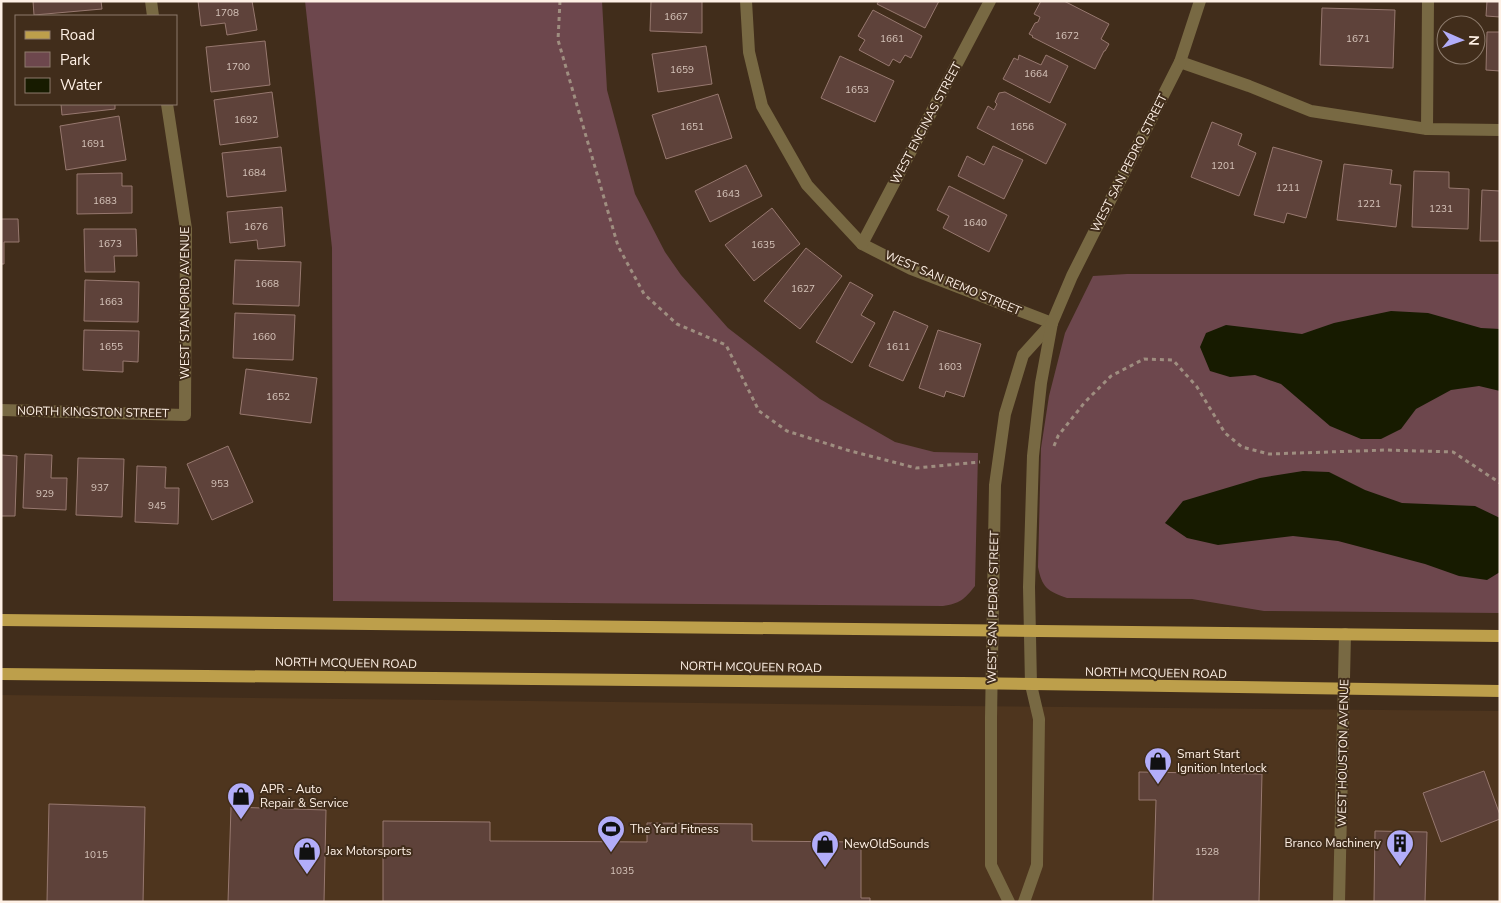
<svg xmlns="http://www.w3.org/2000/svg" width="1501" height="903" font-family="'Nunito Sans',sans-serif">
<rect width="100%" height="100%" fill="#412d1b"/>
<path fill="#4e351e" d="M1,695L956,706L1500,711V902H1Z"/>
<g fill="#6d474d">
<path d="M305,1H602L607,90L635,194L665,252L681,275L728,328L820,399L895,442L934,452L978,453L975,586C965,599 959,604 943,606L333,601L332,248Z"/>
<path d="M1127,274H1500V613L1264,611L1192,599L1067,598C1047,591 1042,587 1038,567L1041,448L1049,396L1065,333L1093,276Z"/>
</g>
<g fill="#171b00">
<path d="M1391,311L1428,313L1481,328L1500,329V391L1479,386L1451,390L1416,409L1401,429L1381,439H1361L1330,426L1281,384L1255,375L1230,377L1210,371L1200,347L1206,333L1226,325L1302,334L1334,323Z"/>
<path d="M1303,471L1329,472L1365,490L1402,503L1475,506L1500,518V572L1487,580L1459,576L1425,564L1338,541L1293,536L1218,545L1187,538L1165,523L1183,501L1260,478Z"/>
</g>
<g fill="#5e423a" stroke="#97786f">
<path d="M33,1H101L102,9L34,15Z"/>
<path d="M198,1H252L257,30L227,35L225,23L201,26Z"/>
<path d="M651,1H702V33L650,31Z"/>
<path d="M879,1H939L925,28L877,4Z"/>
<path d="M1041,1H1064L1109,24L1101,39L1109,44L1105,51H1104L1095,69L1032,37L1033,36L1029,34L1035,23L1038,22L1040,17L1034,14Z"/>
<path d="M1487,1H1500V17L1486,16Z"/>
<path d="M1322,8L1395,10L1393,68L1320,65Z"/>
<path d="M873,10L922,36L911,58L905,55L900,63L893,59L889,66L859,50L865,40L858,36Z"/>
<path d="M1487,32H1500V71L1486,70Z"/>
<path d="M265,41L270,85L211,92L206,47Z"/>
<path d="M706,46L712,84L658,92L652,54Z"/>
<path d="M1019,55L1041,65L1046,55L1068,66L1050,103L1003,79L1014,58L1018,60Z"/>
<path d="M840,56L894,81L875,122L821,98Z"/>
<path d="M272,92L278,137L220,145L214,100Z"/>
<path d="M1005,92L1066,124L1046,164L977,128L988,106L994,110L997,104L995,102L999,93Z"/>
<path d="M718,94L732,138L666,159L652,115Z"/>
<path d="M61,104H115V109L62,115Z"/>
<path d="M119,116L126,160L66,170L60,126Z"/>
<path d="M1212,122L1242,134L1238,145L1256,153L1239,196L1191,177Z"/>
<path d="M993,146L1023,160L1004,199L958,176L967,156L984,165Z"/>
<path d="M281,147L286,191L227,197L222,153Z"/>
<path d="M1273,147L1322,161L1306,218L1287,213L1284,223L1254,215Z"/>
<path d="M1344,164L1392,170L1390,184L1401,185L1396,227L1337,220Z"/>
<path d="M746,165L762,196L710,222L695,191Z"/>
<path d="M1414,171L1449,172V188L1469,189L1468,229L1412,227Z"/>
<path d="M122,173V186H132V213L77,214V174Z"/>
<path d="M949,186L1007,215L989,252L943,228L949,216L937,210Z"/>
<path d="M1482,190L1500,191V241H1480Z"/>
<path d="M282,207L285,246L258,249L257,240L230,243L227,212Z"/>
<path d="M772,208L800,244L754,281L725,245Z"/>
<path d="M1,219H18L19,242H4V264H1Z"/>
<path d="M84,229H136L137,256H114L115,272H85Z"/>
<path d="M806,248L842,276L800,329L764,301Z"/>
<path d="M235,260L301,262L299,306L233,304Z"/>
<path d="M85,280L139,282L138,322L84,321Z"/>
<path d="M850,282L873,295L861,315L875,323L852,363L816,342Z"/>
<path d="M894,311L928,326L903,381L869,366Z"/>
<path d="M235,313L295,315L293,360L233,358Z"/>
<path d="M84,330L139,331L138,362L123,361V372L83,370Z"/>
<path d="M938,330L981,344L964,397L946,391L944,397L919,388Z"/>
<path d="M246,369L317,378L311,423L240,414Z"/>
<path d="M228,446L253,502L212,520L187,464Z"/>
<path d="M25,454L52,455L51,478H67L66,510L23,508Z"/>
<path d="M1,455L17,456L15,516H1Z"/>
<path d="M78,458L124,459L122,517L76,515Z"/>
<path d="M137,466L166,467L165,488H179L178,524L135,522Z"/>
<path d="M1484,771L1500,815V819L1441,842L1423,793Z"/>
<path d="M1139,772L1262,774L1259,902H1153L1156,800H1139Z"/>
<path d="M49,804L145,807L143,902H47Z"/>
<path d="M231,807L326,810L324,902H228Z"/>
<path d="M383,821L490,822V841L647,842V823L752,824V841L861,842V898H870V902H383Z"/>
<path d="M1375,831L1427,832L1425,902H1374Z"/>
</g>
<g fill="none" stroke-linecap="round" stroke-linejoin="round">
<g stroke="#9f8e80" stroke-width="3" stroke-dasharray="4 4" stroke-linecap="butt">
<path d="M560,1L558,40L618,246L644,294L677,324L726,345L759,411L787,431L847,450L916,468L980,462"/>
<path d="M1054,446L1058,436L1085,402L1111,376L1144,359L1173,360L1197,387L1225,433L1242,447L1269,454L1387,450L1453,452L1500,483"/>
</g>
<g stroke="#786943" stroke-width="12">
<path d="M151,1L153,16"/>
<path d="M746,1L749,52L762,106L807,185L862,244L911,269L1052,323"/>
<path d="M1180,62L1249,86L1311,111L1427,129L1500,130"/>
<path d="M1427,129L1428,1"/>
<path d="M862,244L990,1"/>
<path d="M1,410L185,415L186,229L167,104"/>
<path d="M1009,902L991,865V718L995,485L1005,414L1023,355L1052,323"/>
<path d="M1024,902L1037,865L1039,719L1031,685L1029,587L1033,456L1041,383L1052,323L1072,276L1180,62L1200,1"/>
<path d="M1339,902L1345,634"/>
</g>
<g stroke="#bd9f4b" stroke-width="12">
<path d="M1,620L1500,636"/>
<path d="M1,674L962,683L1500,691"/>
</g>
</g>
<defs>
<g id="shop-pin" transform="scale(1.4375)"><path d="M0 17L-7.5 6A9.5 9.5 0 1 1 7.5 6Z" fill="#b2adf9" stroke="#412d1b"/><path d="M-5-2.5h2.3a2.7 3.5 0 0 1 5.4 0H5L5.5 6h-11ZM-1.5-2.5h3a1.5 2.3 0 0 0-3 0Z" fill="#111"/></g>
<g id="stadium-pin" transform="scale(1.4375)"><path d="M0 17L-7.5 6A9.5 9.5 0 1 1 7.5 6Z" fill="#b2adf9" stroke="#412d1b"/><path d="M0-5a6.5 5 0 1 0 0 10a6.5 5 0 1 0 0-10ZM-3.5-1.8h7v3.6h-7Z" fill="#111"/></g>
<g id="building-pin" transform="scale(1.4375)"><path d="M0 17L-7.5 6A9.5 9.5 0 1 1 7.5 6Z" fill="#b2adf9" stroke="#412d1b"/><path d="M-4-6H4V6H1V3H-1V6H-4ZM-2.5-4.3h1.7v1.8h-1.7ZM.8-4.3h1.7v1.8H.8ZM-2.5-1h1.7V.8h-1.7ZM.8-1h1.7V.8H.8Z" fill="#111"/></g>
</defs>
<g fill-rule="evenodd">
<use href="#shop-pin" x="1158" y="761"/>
<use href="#shop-pin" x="241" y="796"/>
<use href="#stadium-pin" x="611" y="829"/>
<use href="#building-pin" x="1400" y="843"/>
<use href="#shop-pin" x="825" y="844"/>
<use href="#shop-pin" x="307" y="851"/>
</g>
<g text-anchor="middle" stroke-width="4" stroke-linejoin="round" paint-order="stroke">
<g font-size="10" fill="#d6c4ba">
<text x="227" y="16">1708</text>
<text x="676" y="20">1667</text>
<text x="1067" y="39">1672</text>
<text x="892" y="42">1661</text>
<text x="1358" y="42">1671</text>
<text x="238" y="70">1700</text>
<text x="682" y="73">1659</text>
<text x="1036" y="77">1664</text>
<text x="857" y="93">1653</text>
<text x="246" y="123">1692</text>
<text x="692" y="130">1651</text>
<text x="1022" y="130">1656</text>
<text x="93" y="147">1691</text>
<text x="1223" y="169">1201</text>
<text x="254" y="176">1684</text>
<text x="1288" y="191">1211</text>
<text x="728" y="197">1643</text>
<text x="105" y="204">1683</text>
<text x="1369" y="207">1221</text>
<text x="1441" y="212">1231</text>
<text x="975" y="226">1640</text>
<text x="256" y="230">1676</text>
<text x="110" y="247">1673</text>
<text x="763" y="248">1635</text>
<text x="267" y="287">1668</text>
<text x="803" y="292">1627</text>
<text x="111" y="305">1663</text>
<text x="264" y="340">1660</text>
<text x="111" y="350">1655</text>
<text x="898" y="350">1611</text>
<text x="950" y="370">1603</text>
<text x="278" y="400">1652</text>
<text x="220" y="487">953</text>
<text x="100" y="491">937</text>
<text x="45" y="497">929</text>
<text x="157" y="509">945</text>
<text x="1207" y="855">1528</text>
<text x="96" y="858">1015</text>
<text x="622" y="874">1035</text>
</g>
<g font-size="12" fill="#fef0e5" stroke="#412d1b">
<text transform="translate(926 123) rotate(-62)" y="4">WEST ENCINAS STREET</text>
<text transform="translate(1129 163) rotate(-63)" y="4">WEST SAN PEDRO STREET</text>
<text transform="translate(953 283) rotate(23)" y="4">WEST SAN REMO STREET</text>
<text transform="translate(185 303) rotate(-90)" y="4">WEST STANFORD AVENUE</text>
<text transform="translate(93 412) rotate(1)" y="4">NORTH KINGSTON STREET</text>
<text transform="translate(993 607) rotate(-89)" y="4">WEST SAN PEDRO STREET</text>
<text transform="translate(346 663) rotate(1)" y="4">NORTH MCQUEEN ROAD</text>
<text transform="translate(751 667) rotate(1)" y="4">NORTH MCQUEEN ROAD</text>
<text transform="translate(1156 673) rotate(1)" y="4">NORTH MCQUEEN ROAD</text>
<text transform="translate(1343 753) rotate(-89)" y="4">WEST HOUSTON AVENUE</text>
</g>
<g font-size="12" fill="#fef0e5" stroke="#412d1b" text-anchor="start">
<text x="1177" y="758">Smart Start<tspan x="1177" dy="14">Ignition Interlock</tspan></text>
<text x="260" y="793">APR - Auto<tspan x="260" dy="14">Repair &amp; Service</tspan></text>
<text x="630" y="833">The Yard Fitness</text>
<text x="1381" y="847" text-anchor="end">Branco Machinery</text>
<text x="844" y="848">NewOldSounds</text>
<text x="326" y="855">Jax Motorsports</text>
</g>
</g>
<rect width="1501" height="903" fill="none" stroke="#fef0e5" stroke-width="5"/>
<rect x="15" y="15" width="162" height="90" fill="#412d1b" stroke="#8d7b6c"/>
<rect x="25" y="31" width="25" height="8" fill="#bd9f4b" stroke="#8d7b6c"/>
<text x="60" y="40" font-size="15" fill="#fef0e5">Road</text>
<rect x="25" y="52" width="25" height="15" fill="#6d474d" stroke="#8d7b6c"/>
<text x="60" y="65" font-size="15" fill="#fef0e5">Park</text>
<rect x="25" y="78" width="25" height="15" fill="#171b00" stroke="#8d7b6c"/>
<text x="60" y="90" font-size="15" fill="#fef0e5">Water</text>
<g transform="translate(1461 40) rotate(92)"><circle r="24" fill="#412d1b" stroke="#8d7b6c"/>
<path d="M0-4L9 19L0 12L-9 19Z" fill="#b2adf9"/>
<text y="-8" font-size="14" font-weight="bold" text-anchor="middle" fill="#fef0e5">N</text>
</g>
</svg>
